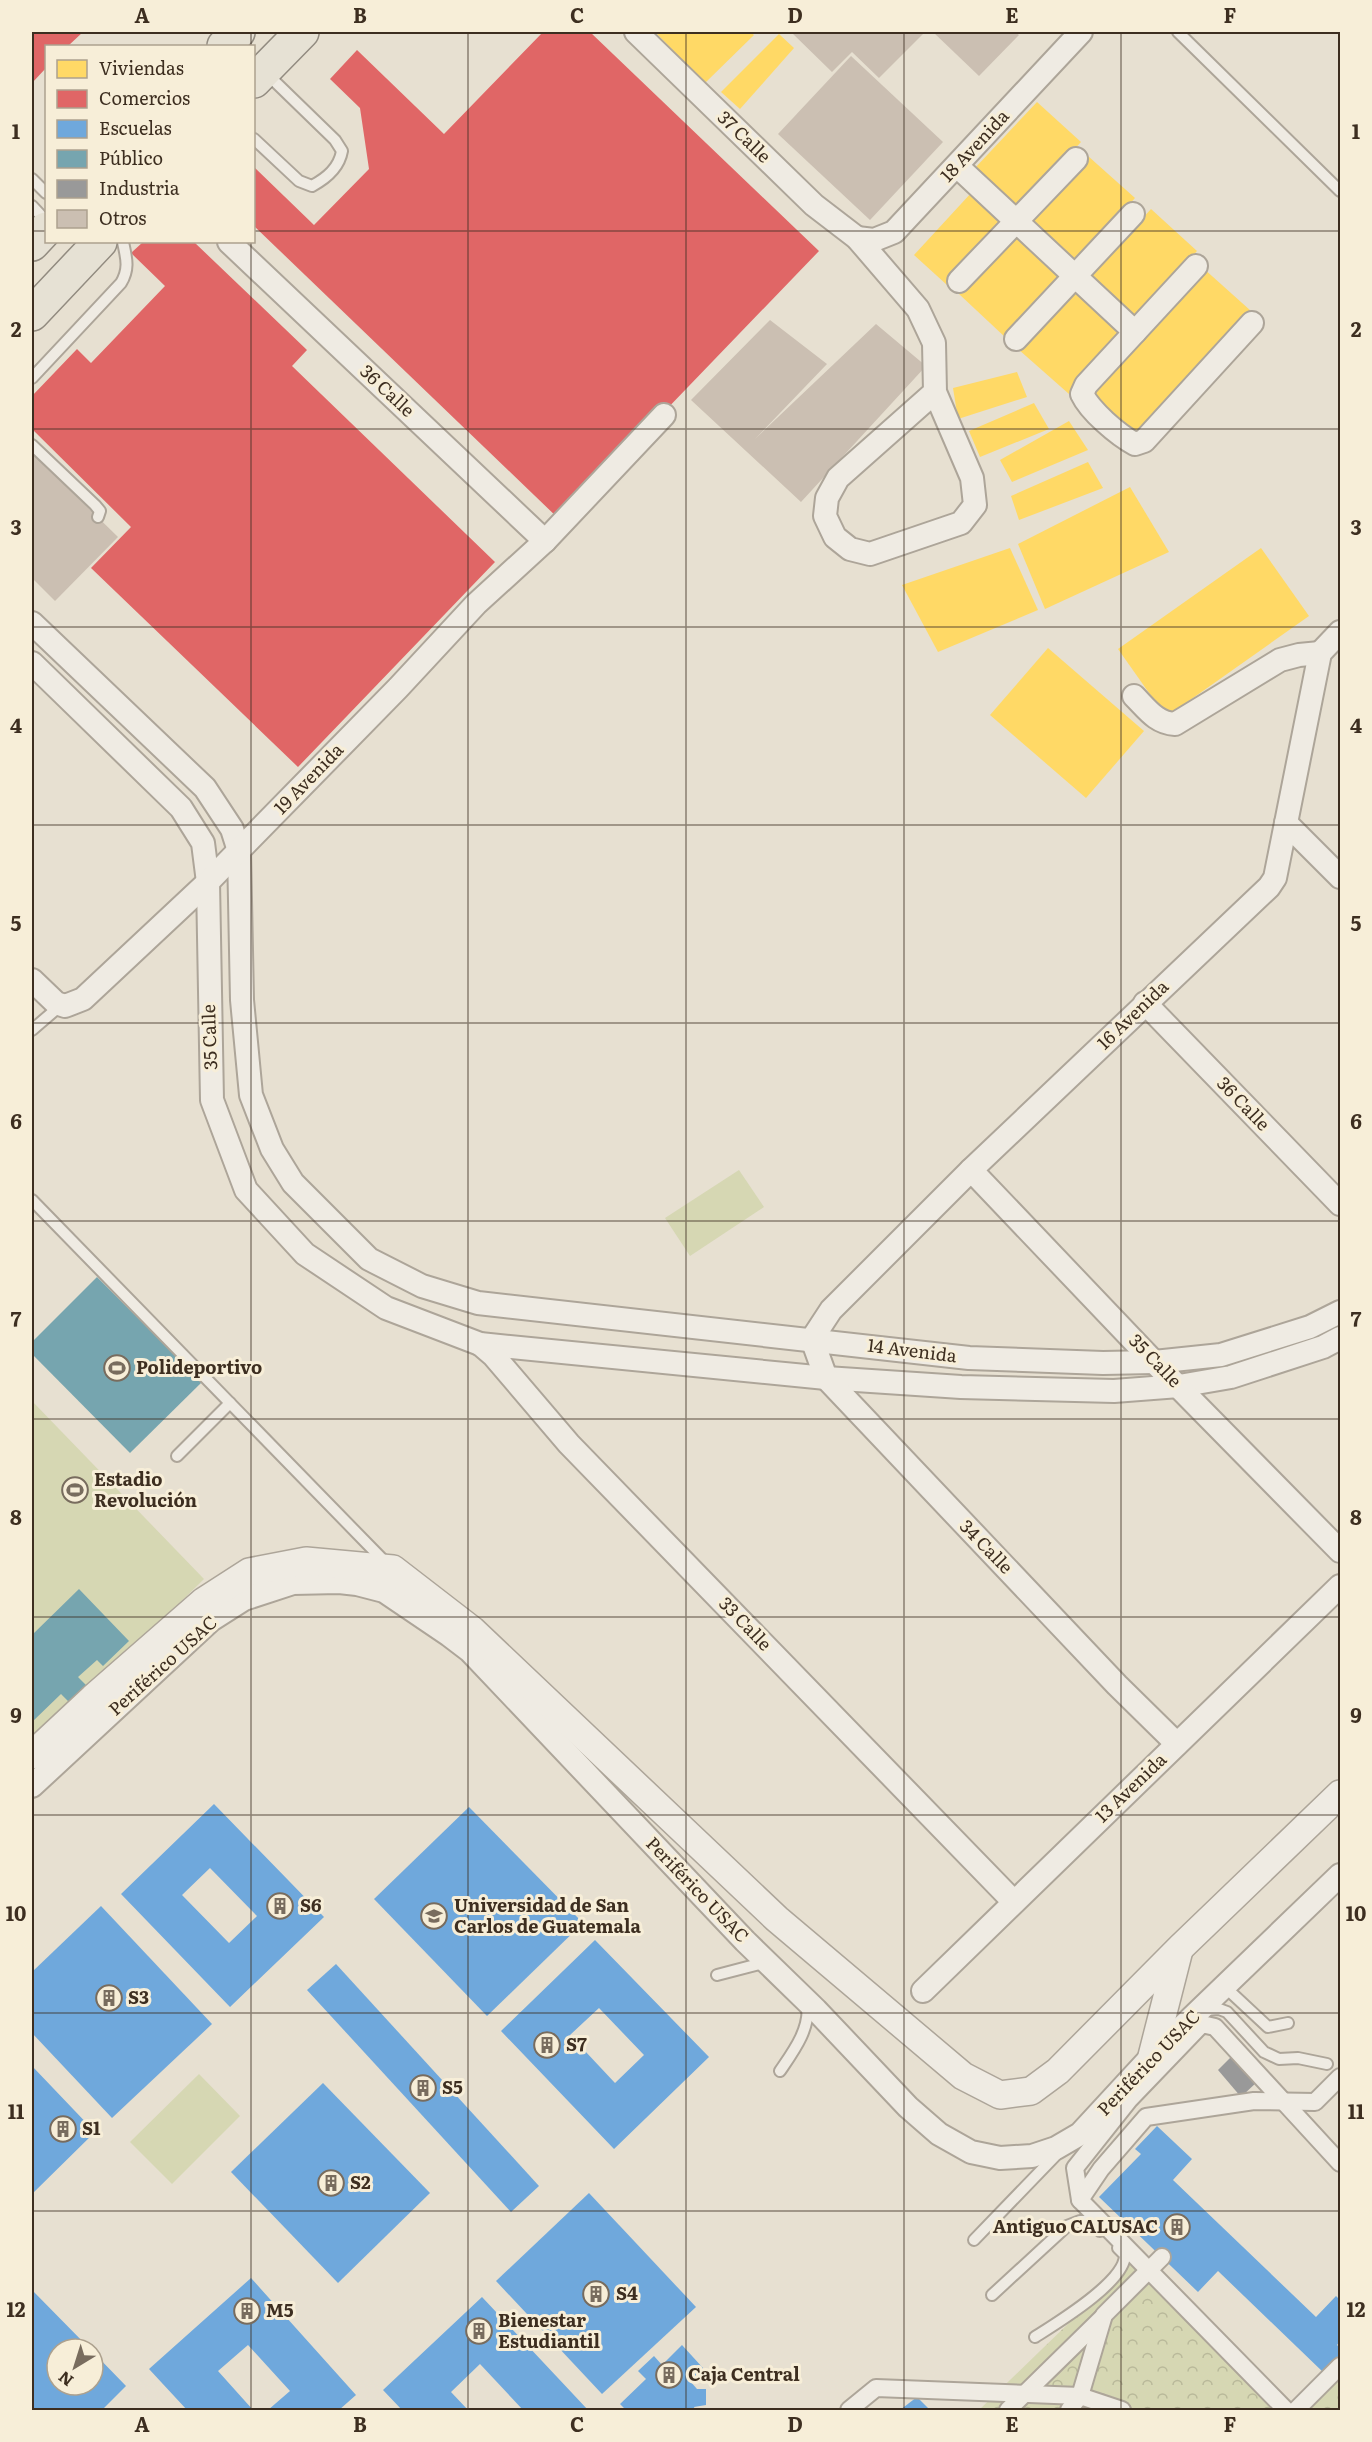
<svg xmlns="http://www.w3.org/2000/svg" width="1372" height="2442" font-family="Literata,serif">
<defs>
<pattern id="forest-crowns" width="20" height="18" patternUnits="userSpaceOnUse" patternTransform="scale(1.5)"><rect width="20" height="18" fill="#d6d7b3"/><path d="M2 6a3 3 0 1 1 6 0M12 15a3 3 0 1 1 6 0" fill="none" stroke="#b9b99a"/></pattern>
</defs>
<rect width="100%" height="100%" fill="#e7e0d1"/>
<g fill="#d6d7b3">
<path d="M739,1170L764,1207L690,1256L665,1218Z"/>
<path d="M32,1401L204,1579L32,1748Z"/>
<path d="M199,2074L240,2116L172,2184L130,2142Z"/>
</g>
<path fill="url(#forest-crowns)" d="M1136,2258L1297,2409L1340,2366V2410H979Z"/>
<g fill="#ffd966">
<path d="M655,32H750L754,35L705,83Z"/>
<path d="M779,34L794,48L740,109L721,92Z"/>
<path d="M1037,102L1081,142L1018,210L974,169Z"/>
<path d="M1088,156L1135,198L1076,262L1030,220Z"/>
<path d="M972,192L1004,222L947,285L914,255Z"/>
<path d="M1151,209L1197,251L1136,318L1090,276Z"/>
<path d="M1016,233L1063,276L1006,338L959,294Z"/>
<path d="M1203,268L1251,311L1137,436L1090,392Z"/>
<path d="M1073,288L1124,333L1069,394L1018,349Z"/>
<path d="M1017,372L1027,397L958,419L953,388Z"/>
<path d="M1034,403L1049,429L980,457L969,431Z"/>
<path d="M1069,421L1088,450L1012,482L1000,460Z"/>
<path d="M1088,462L1103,488L1019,520L1011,496Z"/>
<path d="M1130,487L1169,552L1045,609L1018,544Z"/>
<path d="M1010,548L1038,610L938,652L902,585Z"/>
<path d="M1261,548L1309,616L1166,717L1118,649Z"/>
<path d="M1048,648L1144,731L1086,798L990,715Z"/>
</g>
<g fill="#e06666">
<path d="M32,32H83L68,46H46V68L32,83Z"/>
<path d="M543,32H590L819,251L560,520L254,226V167L314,225L369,169L360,108L330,79L357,50L444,134Z"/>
<path d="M143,242H194L307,350L292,366L495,562L298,767L91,568L131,527L32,429V396L77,349L91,363L165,286L131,253Z"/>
</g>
<g fill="#6fa8dc" fill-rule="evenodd">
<path d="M214,1804L324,1917L230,2007L121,1894ZM210,1868L257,1916L229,1943L182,1895Z"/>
<path d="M469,1807L583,1923L487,2016L374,1899Z"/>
<path d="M101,1906L212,2024L112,2118L32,2033V1972Z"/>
<path d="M595,1940L709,2057L614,2149L501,2031ZM599,2008L644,2055L615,2083L570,2035Z"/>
<path d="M336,1964L539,2186L511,2212L307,1990Z"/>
<path d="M32,2066L95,2132L32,2194V2130L33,2128L32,2127Z"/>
<path d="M323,2083L430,2193L338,2283L231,2172Z"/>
<path d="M1157,2126L1192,2159L1173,2180L1316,2317L1336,2296L1340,2300V2341L1337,2345L1340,2348V2356L1324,2373L1218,2271L1198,2292L1099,2197L1141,2154L1135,2149Z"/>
<path d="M589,2193L696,2307L602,2394L496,2281Z"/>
<path d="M251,2278L356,2395L339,2410H268L290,2391L248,2345L218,2371L253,2410H187L149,2369Z"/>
<path d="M32,2290L90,2349H57V2385H93V2352L126,2386L102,2410H32Z"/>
<path d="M482,2297L588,2410H523L480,2364L451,2392L468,2410H402L383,2390Z"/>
<path d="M682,2345L703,2368L690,2381L697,2389H706V2405L694,2407L695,2410H626L620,2404L646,2379L638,2371L654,2356L662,2365Z"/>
<path d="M917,2397L930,2410H900Z"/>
</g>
<g fill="#76a5af">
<path d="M97,1277L202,1382L130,1453L32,1354V1342Z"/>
<path d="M79,1589L129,1641L103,1666L97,1660L78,1677L87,1686L70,1703L61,1694L32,1722V1635Z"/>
</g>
<path fill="#999" d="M1234,2054L1258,2081L1241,2097L1218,2070Z"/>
<g fill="#cbbfb2">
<path d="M791,32H925L879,78L852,52L832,72Z"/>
<path d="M933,32H1015L1019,35L979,76Z"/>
<path d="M851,56L943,142L870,220L778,134Z"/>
<path d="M770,320L827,364L755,439L876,324L926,366L801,502L691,400Z"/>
<path d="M32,453L118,537L55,601L32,578Z"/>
</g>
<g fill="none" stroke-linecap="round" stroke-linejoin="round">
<g stroke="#ada599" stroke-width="14">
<g id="service">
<path d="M1178,32L1340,191"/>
<path d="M254,139L299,181L312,186C327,178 339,168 342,151L335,140L266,73"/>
<path d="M32,179L46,193"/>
<path d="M32,206L46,221"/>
<path d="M32,378L121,283C130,268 126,257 123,242"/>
<path d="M32,445L95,505L100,511L98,517"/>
<path d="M32,1030L61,1005"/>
<path d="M32,1200L386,1563"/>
<path d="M177,1456L230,1403"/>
<path d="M717,1975L767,1962"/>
<path d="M1225,1987L1268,2027L1288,2023"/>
<path d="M1204,2010L1219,2009L1227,2012L1264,2052L1279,2059L1298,2058L1327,2064"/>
<path d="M780,2071C793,2052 811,2028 807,2004"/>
<path d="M974,2240L1057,2154"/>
<path d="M992,2295L1067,2226L1080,2221H1091L1100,2231"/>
<path d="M1035,2337C1057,2323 1125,2282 1125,2255L1118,2248"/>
</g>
</g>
<g stroke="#ada599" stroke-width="20">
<g id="pedestrian">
<path d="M1080,2200L1075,2168L1129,2100L1202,2024L1215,2027L1340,2163"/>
<path d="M849,2410L876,2388L1080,2396L1122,2410"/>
<path d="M1008,2410L1103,2317"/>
<path d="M1069,2410L1080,2396L1104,2315L1162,2257"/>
<path d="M1286,2410L1080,2200L1101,2169L1146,2117L1254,2101L1315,2102L1340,2077"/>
<path d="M1296,2410L1340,2366"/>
</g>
</g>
<g stroke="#ada599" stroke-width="26">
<g id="minor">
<path d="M636,32L814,205L857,238L918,309L934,343L935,392L972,478L975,505L961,523L870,554L850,549L835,537L825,516L827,498L838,478L935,392"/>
<path d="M957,166L1135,332"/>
<path d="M857,238L874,240L894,232L1081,32"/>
<path d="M229,242L545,541"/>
<path d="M1196,266L1086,385L1082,394C1090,411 1118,435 1135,444L1144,441L1252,323"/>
<path d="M959,281L1076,159"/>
<path d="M1016,339L1133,214"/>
<path d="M32,623L205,788L232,829L239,851L242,1000L251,1095L272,1149L293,1183L369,1259L422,1286L478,1303L969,1358L1103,1363L1154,1362L1221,1355L1310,1327L1340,1312"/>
<path d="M32,663L181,808L203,843L208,882L212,1100L246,1190L305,1254L386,1308L480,1344L826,1378L961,1387L1114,1391L1179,1386L1231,1377L1323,1347L1340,1338"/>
<path d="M1134,696C1147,709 1156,723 1175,724L1280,660L1299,655L1320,653"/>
<path d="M1286,823L1340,877"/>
<path d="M32,980L56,1003L65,1006L83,999L208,882L398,688L476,604L545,541L664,415"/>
<path d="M1145,1003L1340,1204"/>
<path d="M971,1170L1154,1362L1340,1551"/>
<path d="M480,1344L494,1356L569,1444L1014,1902"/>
<path d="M1177,1744L1117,1685L826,1378L812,1339L831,1310L971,1170L1269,887L1275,878L1320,653L1340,632"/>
<path d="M32,1786L211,1620L244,1599L293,1583L339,1582L357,1584L384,1591L449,1635L470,1651L745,1941L816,2010L908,2107L939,2134L971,2152L1000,2158L1032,2156L1056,2148L1080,2134L1152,2056L1340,1875"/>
<path d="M923,1991L1340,1586"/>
</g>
</g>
<g stroke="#ada599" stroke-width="30">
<g id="tertiary">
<path d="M32,1755L93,1698L204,1601L249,1572L306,1561L393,1569L472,1630L777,1919L963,2076L1000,2095L1031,2091L1058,2071L1180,1948L1340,1794"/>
<path d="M1152,2056L1179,1950"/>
</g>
</g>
<g stroke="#928b80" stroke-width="36">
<g id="primary">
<path d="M224,46L238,32"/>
<path d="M254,81L302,32"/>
<path d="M32,244L46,229"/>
<path d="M32,314L100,242"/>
</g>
</g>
<use href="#service" stroke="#efebe3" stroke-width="10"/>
<use href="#pedestrian" stroke="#efebe3" stroke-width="16"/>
<use href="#minor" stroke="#efebe3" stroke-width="22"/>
<use href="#tertiary" stroke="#efebe3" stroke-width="27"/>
<use href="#primary" stroke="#e6e1d4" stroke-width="33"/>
</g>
<path fill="none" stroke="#3d2e20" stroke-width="1.5" stroke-opacity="0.55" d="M251,32V46M468,32V2410M686,32V2410M904,32V2410M1121,32V2410M32,231H46M254,231H1340M251,242V2410M32,429H1340M32,627H1340M32,825H1340M32,1023H1340M32,1221H1340M32,1419H1340M32,1617H1340M32,1815H1340M32,2013H1340M32,2211H1340"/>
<defs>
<g id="stadium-ring" transform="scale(1.35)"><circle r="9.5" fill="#f7eed8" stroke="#786c5e" stroke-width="1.5"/><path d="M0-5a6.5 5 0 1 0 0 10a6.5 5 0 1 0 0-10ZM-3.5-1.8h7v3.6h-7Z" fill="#786c5e"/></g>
<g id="building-ring" transform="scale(1.35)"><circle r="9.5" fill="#f7eed8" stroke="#786c5e" stroke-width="1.5"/><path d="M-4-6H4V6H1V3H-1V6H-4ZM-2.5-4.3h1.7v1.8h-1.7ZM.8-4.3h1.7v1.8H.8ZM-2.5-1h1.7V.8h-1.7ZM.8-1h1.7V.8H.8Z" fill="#786c5e"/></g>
<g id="university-ring" transform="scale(1.35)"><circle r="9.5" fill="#f7eed8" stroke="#786c5e" stroke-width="1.5"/><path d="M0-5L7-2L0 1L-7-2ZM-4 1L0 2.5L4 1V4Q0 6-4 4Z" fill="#786c5e"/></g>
</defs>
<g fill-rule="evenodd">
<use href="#stadium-ring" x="117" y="1368"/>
<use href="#stadium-ring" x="75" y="1490"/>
<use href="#building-ring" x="280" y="1906"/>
<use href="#university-ring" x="434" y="1916"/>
<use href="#building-ring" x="109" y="1998"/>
<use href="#building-ring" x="547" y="2045"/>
<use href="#building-ring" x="423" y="2088"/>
<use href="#building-ring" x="63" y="2129"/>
<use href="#building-ring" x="331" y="2183"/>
<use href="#building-ring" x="1177" y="2227"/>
<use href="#building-ring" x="596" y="2294"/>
<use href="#building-ring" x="247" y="2311"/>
<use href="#building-ring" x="479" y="2331"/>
<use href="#building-ring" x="669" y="2375"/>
</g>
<g text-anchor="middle" stroke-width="6" stroke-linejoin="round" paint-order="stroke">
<g font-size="18" fill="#3d2e20" stroke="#f7eed8">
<text transform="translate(744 137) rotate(44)" y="6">37 Calle</text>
<text transform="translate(975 146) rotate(-47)" y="6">18 Avenida</text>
<text transform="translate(387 391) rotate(43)" y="6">36 Calle</text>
<text transform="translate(309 779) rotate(-46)" y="6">19 Avenida</text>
<text transform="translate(1133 1015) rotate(-44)" y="6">16 Avenida</text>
<text transform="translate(210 1037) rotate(-92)" y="6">35 Calle</text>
<text transform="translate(1243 1104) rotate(46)" y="6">36 Calle</text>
<text transform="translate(912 1351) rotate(7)" y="6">14 Avenida</text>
<text transform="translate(1155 1361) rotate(46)" y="6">35 Calle</text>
<text transform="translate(986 1547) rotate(46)" y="6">34 Calle</text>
<text transform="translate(745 1624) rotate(46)" y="6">33 Calle</text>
<text transform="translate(163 1666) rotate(-42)" y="6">Periférico USAC</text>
<text transform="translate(1131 1788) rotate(-44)" y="6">13 Avenida</text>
<text transform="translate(697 1890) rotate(46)" y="6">Periférico USAC</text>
<text transform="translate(1149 2063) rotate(-46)" y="6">Periférico USAC</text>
</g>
<g font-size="18" font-weight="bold" fill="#3d2e20" stroke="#f7eed8" text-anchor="start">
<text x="136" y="1374">Polideportivo</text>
<text x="94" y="1486">Estadio<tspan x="94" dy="21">Revolución</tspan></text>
<text x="300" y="1912">S6</text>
<text x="454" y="1912">Universidad de San<tspan x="454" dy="21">Carlos de Guatemala</tspan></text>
<text x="128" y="2004">S3</text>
<text x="566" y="2051">S7</text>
<text x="442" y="2094">S5</text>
<text x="82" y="2135">S1</text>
<text x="350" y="2189">S2</text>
<text x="1158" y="2233" text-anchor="end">Antiguo CALUSAC</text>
<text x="616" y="2300">S4</text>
<text x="266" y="2317">M5</text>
<text x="498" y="2327">Bienestar<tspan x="498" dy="21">Estudiantil</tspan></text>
<text x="688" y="2381">Caja Central</text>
</g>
</g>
<rect width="1372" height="2442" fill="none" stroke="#f7eed8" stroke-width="66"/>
<rect x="45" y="45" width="210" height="198" fill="#f7eed8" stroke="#ada18e" stroke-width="1.5"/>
<rect x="57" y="60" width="30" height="18" fill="#ffd966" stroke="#ada18e" stroke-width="1.5"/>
<text x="99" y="75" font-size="18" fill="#3d2e20">Viviendas</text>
<rect x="57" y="90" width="30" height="18" fill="#e06666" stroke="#ada18e" stroke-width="1.5"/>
<text x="99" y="105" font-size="18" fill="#3d2e20">Comercios</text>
<rect x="57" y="120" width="30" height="18" fill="#6fa8dc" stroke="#ada18e" stroke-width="1.5"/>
<text x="99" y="135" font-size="18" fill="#3d2e20">Escuelas</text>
<rect x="57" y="150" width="30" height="18" fill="#76a5af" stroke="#ada18e" stroke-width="1.5"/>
<text x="99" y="165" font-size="18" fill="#3d2e20">Público</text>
<rect x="57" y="180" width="30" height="18" fill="#999999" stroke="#ada18e" stroke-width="1.5"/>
<text x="99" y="195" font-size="18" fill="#3d2e20">Industria</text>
<rect x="57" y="210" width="30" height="18" fill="#cbbfb2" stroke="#ada18e" stroke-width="1.5"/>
<text x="99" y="225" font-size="18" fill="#3d2e20">Otros</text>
<g transform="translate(75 2367) rotate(218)"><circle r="28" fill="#f7eed8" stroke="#ada18e" stroke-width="1.5"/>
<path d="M0-4.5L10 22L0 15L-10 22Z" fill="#786c5e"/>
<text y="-9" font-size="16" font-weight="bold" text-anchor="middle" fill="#3d2e20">N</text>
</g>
<rect x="33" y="33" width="1306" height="2376" fill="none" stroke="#3d2e20" stroke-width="2"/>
<g font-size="20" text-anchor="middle" font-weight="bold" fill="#3d2e20">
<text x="142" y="23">A</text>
<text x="360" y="23">B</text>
<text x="577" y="23">C</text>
<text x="795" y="23">D</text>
<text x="1012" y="23">E</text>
<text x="1230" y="23">F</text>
<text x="16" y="139">1</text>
<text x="1356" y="139">1</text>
<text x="16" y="337">2</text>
<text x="1356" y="337">2</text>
<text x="16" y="535">3</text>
<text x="1356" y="535">3</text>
<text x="16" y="733">4</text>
<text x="1356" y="733">4</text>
<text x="16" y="931">5</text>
<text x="1356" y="931">5</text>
<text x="16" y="1129">6</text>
<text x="1356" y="1129">6</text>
<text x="16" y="1327">7</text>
<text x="1356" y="1327">7</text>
<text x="16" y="1525">8</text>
<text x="1356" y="1525">8</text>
<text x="16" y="1723">9</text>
<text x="1356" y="1723">9</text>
<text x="16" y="1921">10</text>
<text x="1356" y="1921">10</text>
<text x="16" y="2119">11</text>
<text x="1356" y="2119">11</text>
<text x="16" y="2317">12</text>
<text x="1356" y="2317">12</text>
<text x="142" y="2432">A</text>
<text x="360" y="2432">B</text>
<text x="577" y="2432">C</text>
<text x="795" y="2432">D</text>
<text x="1012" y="2432">E</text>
<text x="1230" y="2432">F</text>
</g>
</svg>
